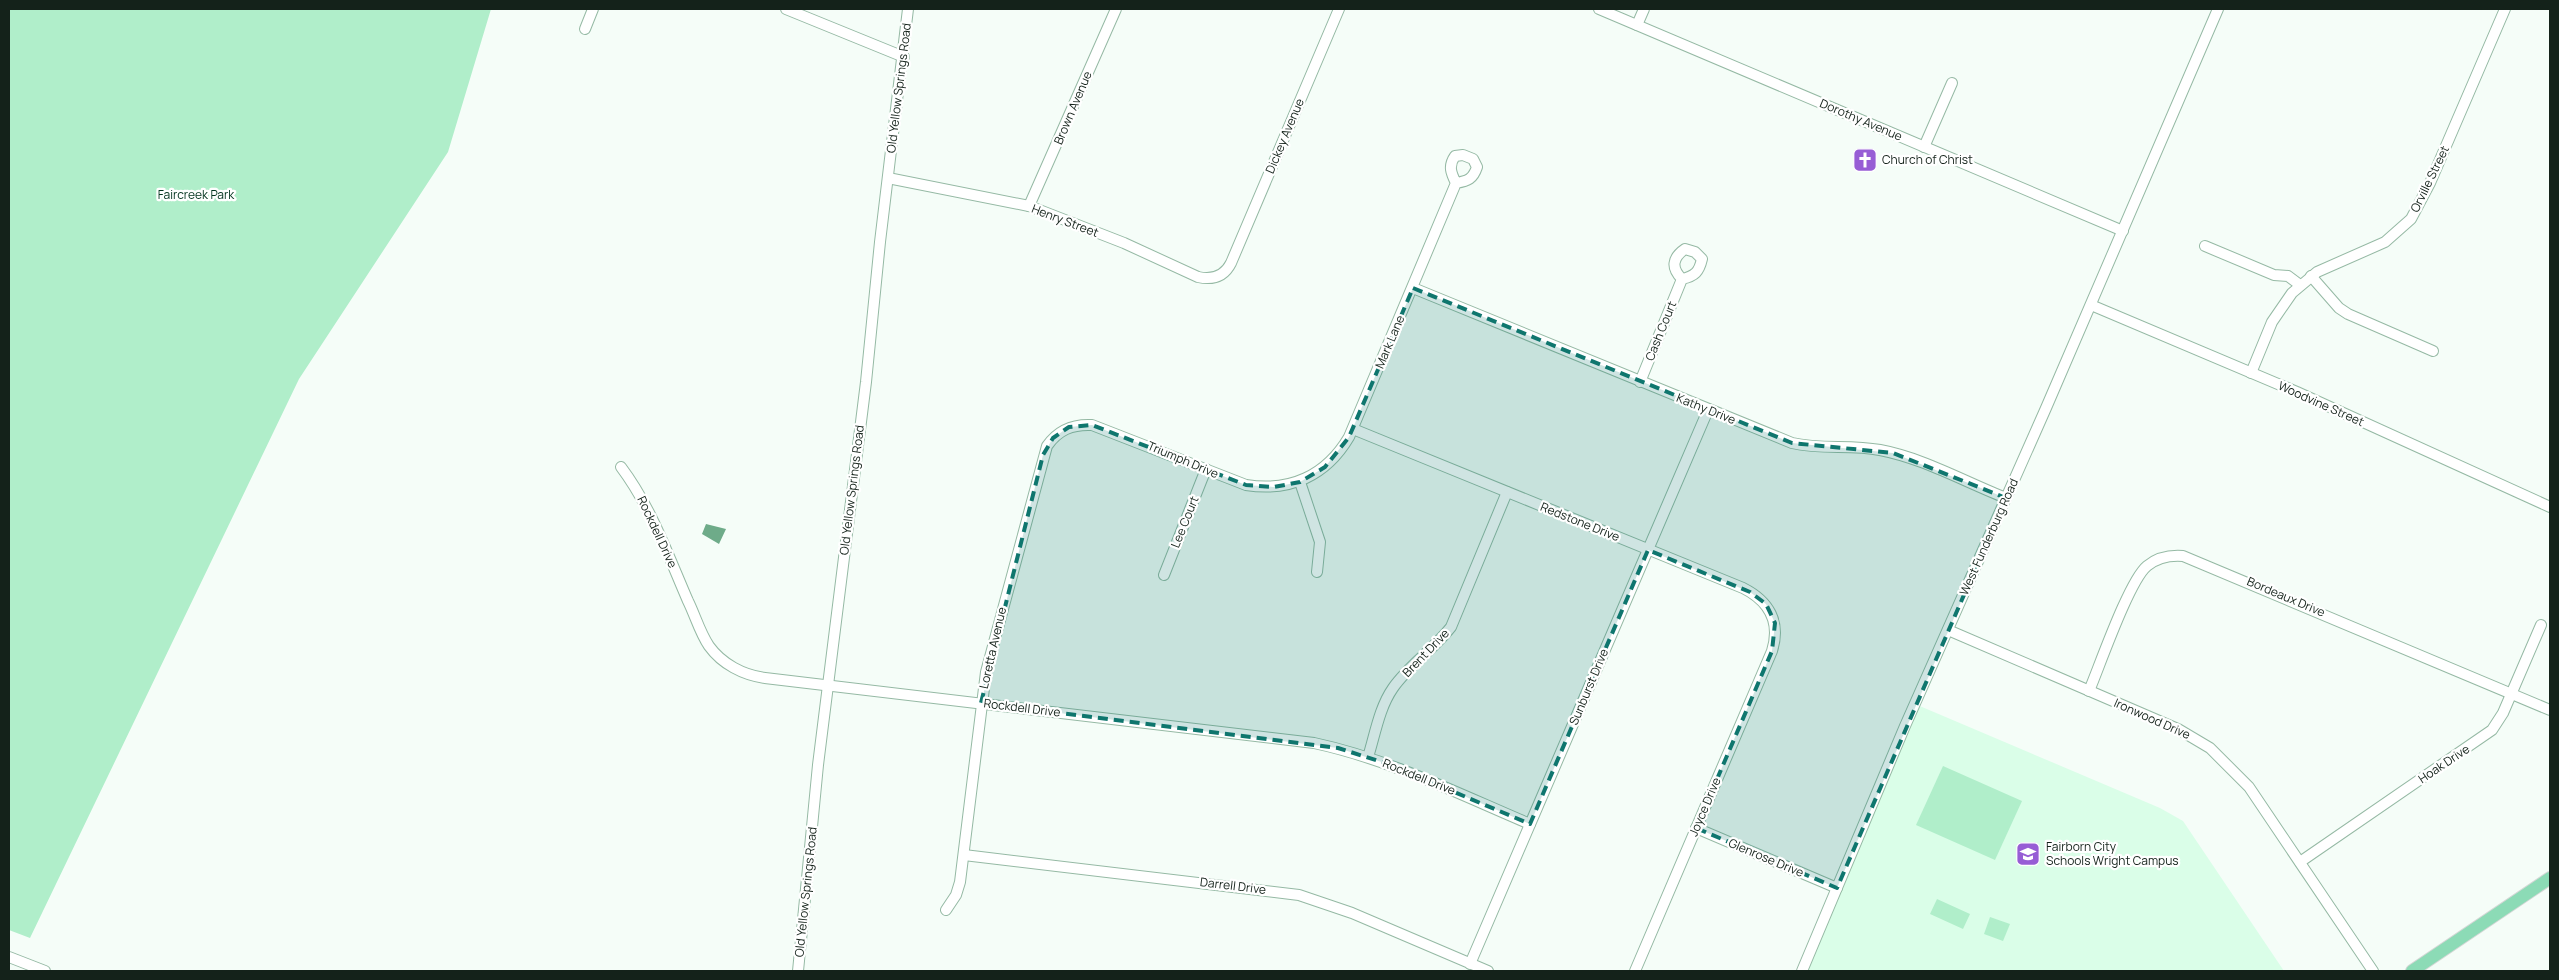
<svg xmlns="http://www.w3.org/2000/svg" width="2559" height="980" font-family="Manrope,sans-serif">
<rect width="100%" height="100%" fill="#f5fdf8"/>
<path fill="#dafee8" d="M1915,704L2160,808L2183,821L2284,971H1802Z"/>
<g fill="#b0eeca">
<path d="M9,9H491L448,152L299,379L30,938L9,930Z"/>
<path d="M1943,766L2022,801L1995,860L1916,825Z"/>
<path d="M1937,899L1970,914L1963,929L1930,914Z"/>
<path d="M1990,917L2010,924L2003,941L1984,934Z"/>
</g>
<path fill="#6eab89" d="M706,524L726,529L719,544L702,534Z"/>
<g fill="none" stroke-linecap="round" stroke-linejoin="round">
<g stroke="#95b9a4" stroke-width="12">
<g id="minor">
<path d="M786,9L904,57"/>
<path d="M1599,9L2123,231"/>
<path d="M1637,25L1644,9"/>
<path d="M585,29L593,9"/>
<path d="M1924,147L1952,83"/>
<path d="M888,178L1029,206L1124,243L1198,277C1212,280 1224,277 1231,263L1339,9"/>
<path d="M1029,206L1116,9"/>
<path d="M2205,246L2274,275L2288,276L2300,285"/>
<path d="M2311,276L2339,308L2348,314L2433,351"/>
<path d="M1413,288L1792,443C1823,450 1850,444 1880,450C1923,458 1965,482 2006,498"/>
<path d="M2091,305L2297,392L2550,507"/>
<path d="M2251,373L2272,322L2292,293L2317,272L2385,242L2411,219L2430,183L2505,9"/>
<path d="M1640,382L1682,279C1695,276 1699,272 1702,259L1695,252L1685,249C1672,258 1671,268 1682,279"/>
<path d="M1353,429L1743,588C1769,601 1781,622 1772,651L1635,971"/>
<path d="M621,467C651,507 668,555 688,601C695,615 700,633 709,646C722,664 743,675 765,678L1314,743C1389,759 1459,794 1530,824"/>
<path d="M1300,482L1320,542L1317,572"/>
<path d="M1164,575L1206,469"/>
<path d="M1948,630L2178,729L2210,748L2249,787L2373,971"/>
<path d="M2089,691C2100,665 2129,581 2147,566C2158,557 2170,555 2183,556L2550,710"/>
<path d="M1368,757C1375,735 1379,708 1393,688C1409,665 1434,649 1451,627L1507,492"/>
<path d="M1696,828L1837,888"/>
<path d="M964,855L1299,895L1352,913L1488,971"/>
<path d="M2300,862L2492,730L2503,713L2541,625"/>
<path d="M946,910L956,895L960,882L986,672L1047,446C1058,430 1072,424 1092,425L1246,485C1290,492 1326,476 1349,437L1456,183C1468,181 1473,179 1477,167L1473,159L1463,155L1455,156C1448,166 1451,173 1456,183"/>
<path d="M9,957L45,971"/>
<path d="M1470,964L1708,410"/>
<path d="M798,971L818,765L866,382L880,242L908,9"/>
<path d="M1802,971L1905,726L2046,408L2218,9"/>
</g>
</g>
<g stroke="#d5d7d6" stroke-width="14">
<path id="major" d="M2412,971L2550,878"/>
</g>
<use href="#minor" stroke="#fff" stroke-width="10"/>
<use href="#major" stroke="#8cdbb6" stroke-width="12"/>
</g>
<path fill="#0f766e" fill-opacity="0.2" stroke="#0f766e" stroke-width="4" stroke-dasharray="10 6" stroke-linejoin="round" d="M1413,288L1792,443L1893,453L2006,498L1837,888L1696,828L1772,651L1775,623L1766,604L1750,592L1648,550L1530,824L1388,764L1338,748L981,703L1043,455L1053,438L1069,427L1092,425L1246,485L1274,487L1300,482L1325,467L1349,437Z"/>
<defs>
<g id="church-square" transform="scale(1.25)"><rect x="-9" y="-9" width="18" height="18" rx="4" fill="#975dd5" stroke="#fff"/><path d="M-1.2-6h2.4v3.5h3.3v2.4h-3.3V6h-2.4V-.1h-3.3v-2.4h3.3Z" fill="#fff"/></g>
<g id="school-square" transform="scale(1.25)"><rect x="-9" y="-9" width="18" height="18" rx="4" fill="#975dd5" stroke="#fff"/><path d="M0-5L7-2L0 1L-7-2ZM-4 1L0 2.5L4 1V4Q0 6-4 4Z" fill="#fff"/></g>
</defs>
<g fill-rule="evenodd">
<use href="#church-square" x="1865" y="160"/>
<use href="#school-square" x="2028" y="854"/>
</g>
<g text-anchor="middle" stroke-width="4.5" stroke-linejoin="round" paint-order="stroke">
<g font-size="12" fill="#14221a" stroke="#fff">
<text transform="translate(899 88) rotate(-83)" y="4">Old Yellow Springs Road</text>
<text transform="translate(1073 108) rotate(-67)" y="4">Brown Avenue</text>
<text transform="translate(1861 120) rotate(23)" y="4">Dorothy Avenue</text>
<text transform="translate(1285 136) rotate(-67)" y="4">Dickey Avenue</text>
<text transform="translate(2430 179) rotate(-64)" y="4">Orville Street</text>
<text transform="translate(1065 221) rotate(21)" y="4">Henry Street</text>
<text transform="translate(1661 331) rotate(-68)" y="4">Cash Court</text>
<text transform="translate(1390 342) rotate(-67)" y="4">Mark Lane</text>
<text transform="translate(2321 404) rotate(24)" y="4">Woodvine Street</text>
<text transform="translate(1706 409) rotate(22)" y="4">Kathy Drive</text>
<text transform="translate(1183 460) rotate(23)" y="4">Triumph Drive</text>
<text transform="translate(852 490) rotate(-83)" y="4">Old Yellow Springs Road</text>
<text transform="translate(1185 522) rotate(-68)" y="4">Lee Court</text>
<text transform="translate(1580 522) rotate(22)" y="4">Redstone Drive</text>
<text transform="translate(657 532) rotate(65)" y="4">Rockdell Drive</text>
<text transform="translate(1989 537) rotate(-66)" y="4">West Funderburg Road</text>
<text transform="translate(2286 597) rotate(23)" y="4">Bordeaux Drive</text>
<text transform="translate(993 648) rotate(-77)" y="4">Loretta Avenue</text>
<text transform="translate(1426 653) rotate(-46)" y="4">Brent Drive</text>
<text transform="translate(1589 687) rotate(-67)" y="4">Sunburst Drive</text>
<text transform="translate(1022 708) rotate(7)" y="4">Rockdell Drive</text>
<text transform="translate(2152 719) rotate(24)" y="4">Ironwood Drive</text>
<text transform="translate(2444 764) rotate(-34)" y="4">Hoak Drive</text>
<text transform="translate(1419 777) rotate(22)" y="4">Rockdell Drive</text>
<text transform="translate(1705 807) rotate(-67)" y="4">Joyce Drive</text>
<text transform="translate(1766 858) rotate(23)" y="4">Glenrose Drive</text>
<text transform="translate(1233 886) rotate(7)" y="4">Darrell Drive</text>
<text transform="translate(806 892) rotate(-84)" y="4">Old Yellow Springs Road</text>
</g>
<g font-size="12" fill="#14221a" stroke="#fff" text-anchor="start">
<text x="1882" y="164">Church of Christ</text>
<text x="2046" y="851">Fairborn City<tspan x="2046" dy="14">Schools Wright Campus</tspan></text>
</g>
<g font-size="12" fill="#00331d" stroke="#fff">
<text x="196" y="199">Faircreek Park</text>
</g>
</g>
<rect width="2559" height="980" fill="none" stroke="#14221a" stroke-width="20"/>
</svg>
